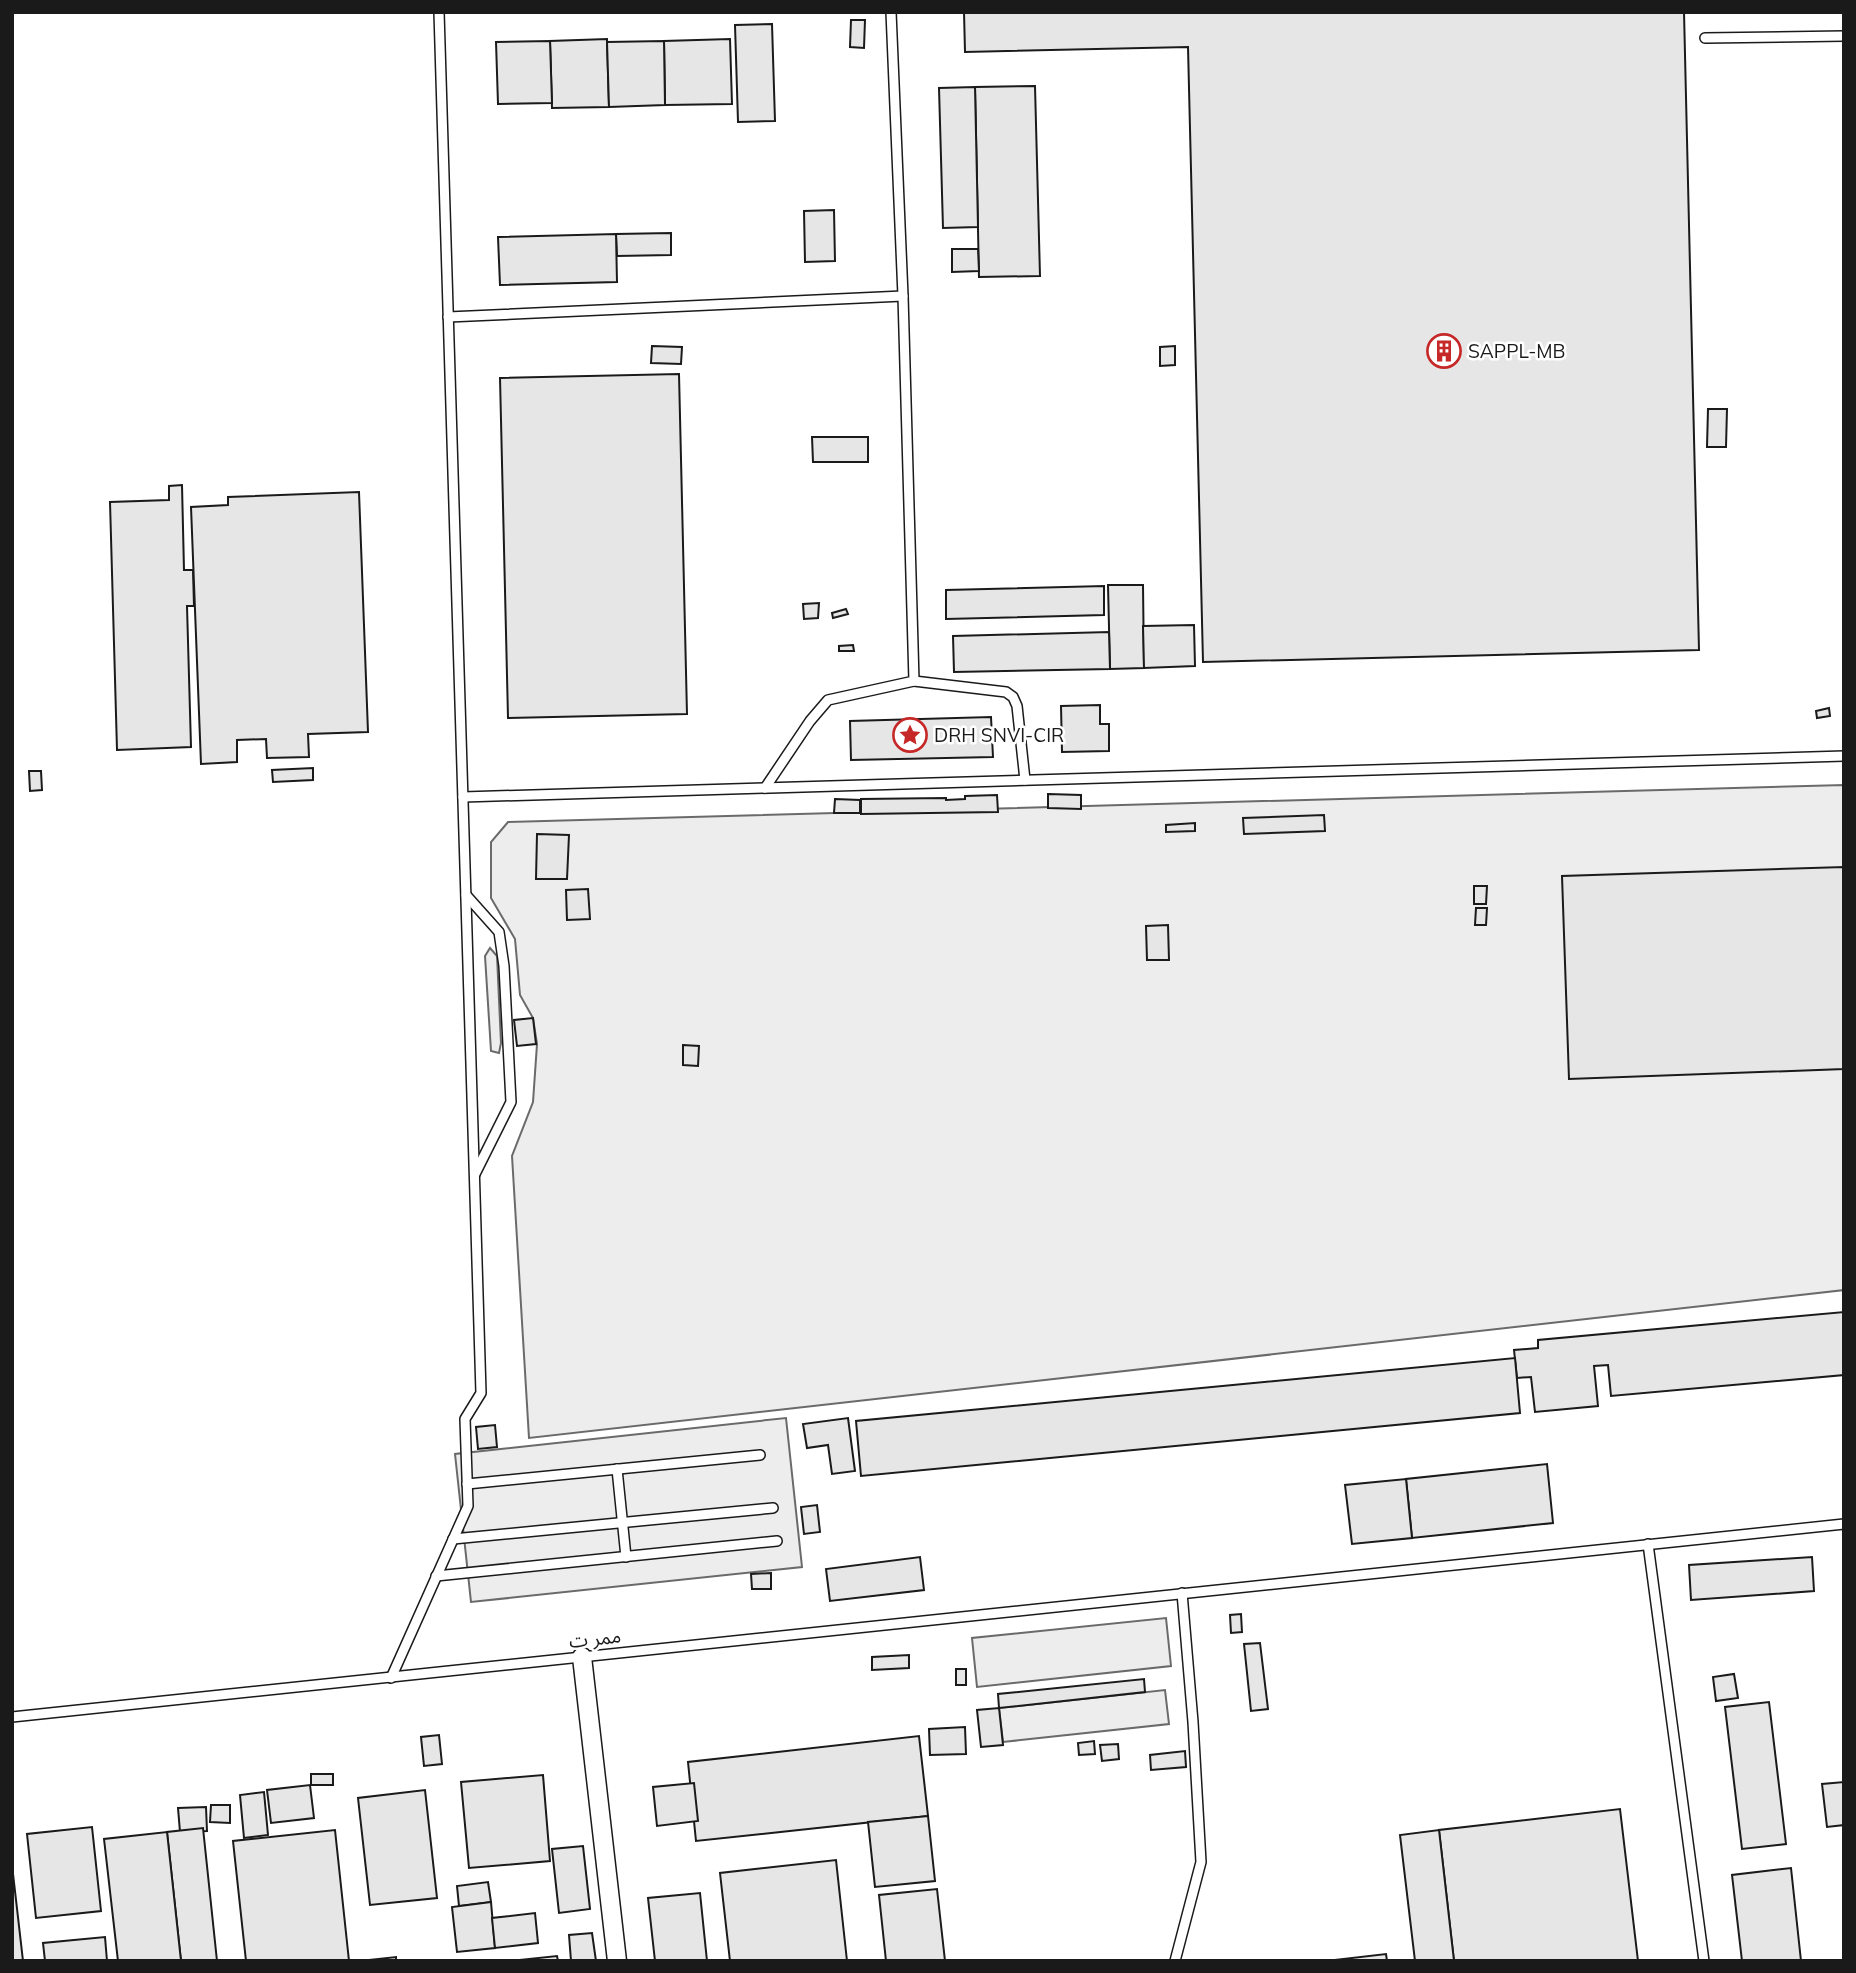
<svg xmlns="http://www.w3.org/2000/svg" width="1856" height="1973" font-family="Mulish,'Noto Sans Arabic',sans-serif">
<rect width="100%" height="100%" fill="#fff"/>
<g fill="#ededed" stroke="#6a6a6a" stroke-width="2">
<path d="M1844,785V1290L529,1438L512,1156L533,1102L537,1044L533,1018L520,995L515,939L491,898V842L508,822Z"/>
<path d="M490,948L497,956L501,1043L499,1053L491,1051L485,956Z"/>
<path d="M786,1418L802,1567L471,1602L455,1454Z"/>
<path d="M1166,1618L1171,1666L977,1687L972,1638Z"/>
<path d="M1165,1690L1169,1724L1003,1742L999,1708Z"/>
</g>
<g fill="#e6e6e6" stroke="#1a1a1a" stroke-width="2">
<path d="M964,12H1684L1699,650L1203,662L1188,47L965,52Z"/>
<path d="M851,20H865L864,48L850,47Z"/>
<path d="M772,24L775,121L738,122L735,25Z"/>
<path d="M607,39L609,107L552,108L550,41Z"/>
<path d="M730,39L732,104L665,105L664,41Z"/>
<path d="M550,41L552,103L498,104L496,42Z"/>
<path d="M664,41L665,105L609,107L607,42Z"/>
<path d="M1035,86L1040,276L979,277L975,87Z"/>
<path d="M975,87L978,227L943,228L939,88Z"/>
<path d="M834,210L835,261L805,262L804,211Z"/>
<path d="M671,233V255L617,256L616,234Z"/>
<path d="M616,234L617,282L500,285L498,237Z"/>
<path d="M952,249H978L979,271L952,272Z"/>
<path d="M652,346L682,347L681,364L651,363Z"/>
<path d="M1175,346V365L1160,366V347Z"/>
<path d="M679,374L687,714L508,718L500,378Z"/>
<path d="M1708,409H1727L1726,447H1707Z"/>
<path d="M812,437H868V462H813Z"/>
<path d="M182,485L184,570H193L194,606H187L191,747L117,750L110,502L169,500V486Z"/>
<path d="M359,492L368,732L308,734L309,757L267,758L266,739L237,740V762L201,764L191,507L228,505V497Z"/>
<path d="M1108,585H1143L1144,668L1110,669Z"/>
<path d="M1104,586V615L946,619V590Z"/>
<path d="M819,603L818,618L804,619L803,604Z"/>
<path d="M846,609L848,614L833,618L832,613Z"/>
<path d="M1194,625L1195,666L1144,668L1143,626Z"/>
<path d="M1109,632L1110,669L954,672L953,636Z"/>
<path d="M853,645L854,651H839V646Z"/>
<path d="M1100,705V724H1109V751L1062,752L1061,706Z"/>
<path d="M1829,708L1830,716L1817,718L1816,711Z"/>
<path d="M991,717L993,757L851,760L850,721Z"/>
<path d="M313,768V780L273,782L272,770Z"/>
<path d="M29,771H41L42,790L30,791Z"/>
<path d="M1048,794L1081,795V809L1048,808Z"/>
<path d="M997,795L998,812L861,814V799L946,798V800L965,799V796Z"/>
<path d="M835,799L860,800V813H834Z"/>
<path d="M1324,815L1325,831L1244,834L1243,818Z"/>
<path d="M1195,823V831L1166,832V825Z"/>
<path d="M537,834L569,835L567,879H536Z"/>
<path d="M1844,867V1069L1569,1079L1562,876Z"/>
<path d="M1474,886H1487L1486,904H1474Z"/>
<path d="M588,889L590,919L567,920L566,890Z"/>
<path d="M1476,908H1487L1486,925H1475Z"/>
<path d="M1168,925L1169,960H1147L1146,926Z"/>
<path d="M533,1018L536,1044L517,1046L514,1020Z"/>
<path d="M683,1045L699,1046L698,1066L683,1065Z"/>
<path d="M1844,1312V1375L1611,1396L1608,1365L1594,1366L1598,1406L1535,1412L1531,1377L1517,1378L1514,1350L1538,1348V1340Z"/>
<path d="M1515,1358L1520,1413L861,1476L856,1421Z"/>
<path d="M848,1418L855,1471L832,1474L828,1445L807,1448L803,1424Z"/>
<path d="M495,1425L497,1447L478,1449L476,1427Z"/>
<path d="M1547,1464L1553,1523L1412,1538L1406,1479Z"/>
<path d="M1406,1479L1412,1538L1352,1544L1345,1485Z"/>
<path d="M817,1505L820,1532L804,1534L801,1507Z"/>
<path d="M920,1557L924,1590L830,1601L826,1569Z"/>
<path d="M1812,1557L1814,1591L1691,1600L1689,1565Z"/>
<path d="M771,1573V1589H752L751,1574Z"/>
<path d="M1241,1614L1242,1632L1231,1633L1230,1615Z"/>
<path d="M1260,1643L1268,1709L1251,1711L1244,1644Z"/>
<path d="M909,1655V1668L872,1670V1657Z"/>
<rect x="956" y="1669" width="10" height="16"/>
<path d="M1734,1674L1738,1698L1716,1701L1713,1677Z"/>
<path d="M1144,1679L1145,1692L999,1708L998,1694Z"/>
<path d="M1769,1702L1786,1844L1742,1849L1725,1707Z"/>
<path d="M999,1708L1003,1745L981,1747L977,1710Z"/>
<path d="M965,1727L966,1754L930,1755L929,1729Z"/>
<path d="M439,1735L442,1764L424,1766L421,1737Z"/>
<path d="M919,1736L928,1816L696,1841L688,1762Z"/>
<path d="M1094,1741L1095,1754L1079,1755L1078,1743Z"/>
<path d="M1118,1744L1119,1759L1102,1761L1100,1745Z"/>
<path d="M1185,1751L1186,1767L1151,1770L1150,1755Z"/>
<rect x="311" y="1774" width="22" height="11"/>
<path d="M543,1775L550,1861L469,1868L461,1782Z"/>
<path d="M1844,1782V1825L1827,1827L1822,1784Z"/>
<path d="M694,1783L698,1821L657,1826L653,1787Z"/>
<path d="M310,1785L314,1818L271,1823L267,1790Z"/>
<path d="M425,1790L437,1898L370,1905L358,1798Z"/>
<path d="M264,1792L268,1835L244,1838L240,1795Z"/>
<path d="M211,1805H230V1823L210,1822Z"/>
<path d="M206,1807L207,1831L180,1832L178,1808Z"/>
<path d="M1620,1809L1638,1961H1454L1439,1830Z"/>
<path d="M928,1816L935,1881L875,1887L868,1822Z"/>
<path d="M92,1827L101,1911L36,1918L27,1834Z"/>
<path d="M203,1828L217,1961H181L167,1832Z"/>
<path d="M335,1830L349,1961H246L233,1841Z"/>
<path d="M1439,1830L1454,1961H1415L1400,1835Z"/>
<path d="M167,1832L181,1961H118L104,1839Z"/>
<path d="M583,1846L590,1909L559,1913L552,1849Z"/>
<path d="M836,1860L847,1961H730L720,1873Z"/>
<path d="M12,1865L23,1961H12Z"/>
<path d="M1791,1868L1801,1961H1742L1732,1875Z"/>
<path d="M488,1882L491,1902L459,1906L457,1886Z"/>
<path d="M937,1889L945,1961H886L879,1895Z"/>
<path d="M700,1893L707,1961H655L648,1898Z"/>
<path d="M491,1902L495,1948L457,1952L452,1907Z"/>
<path d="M535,1913L538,1943L495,1948L492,1918Z"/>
<path d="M592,1933L596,1961H571L569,1935Z"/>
<path d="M105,1937L107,1961H45L43,1943Z"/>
<path d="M1386,1954L1387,1961H1326Z"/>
<path d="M557,1956L558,1961H510Z"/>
<path d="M396,1957V1961H370V1960Z"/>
</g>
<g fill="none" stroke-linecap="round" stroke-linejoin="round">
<g stroke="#1a1a1a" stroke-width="12">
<g id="service">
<path d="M1705,38L1844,36"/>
<path d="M448,317L903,296"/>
<path d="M914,681L1006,692L1013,697L1017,706L1025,780"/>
<path d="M765,788L810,721L828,700L914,681L903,296L891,12"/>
<path d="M463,797L1844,756"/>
<path d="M466,895L499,932L504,966L511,1102L475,1174"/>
<path d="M617,1469L626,1557"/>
<path d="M467,1484L760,1455"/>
<path d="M453,1539L773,1508"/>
<path d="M1648,1544L1704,1961"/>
<path d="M436,1576L777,1541"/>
<path d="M391,1678L468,1506L465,1419L481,1393L439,12"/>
<path d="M12,1717L1844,1524"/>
<path d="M1175,1961L1201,1862L1193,1722L1182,1593"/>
</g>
</g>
<g stroke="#1a1a1a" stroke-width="21">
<path id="minor" d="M582,1657L617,1961"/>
</g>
<use href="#service" stroke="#fff" stroke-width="9"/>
<use href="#minor" stroke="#fff" stroke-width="18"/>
</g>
<defs>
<g id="building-ring" transform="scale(1.75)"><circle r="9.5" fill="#fff" stroke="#c62828" stroke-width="1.5"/><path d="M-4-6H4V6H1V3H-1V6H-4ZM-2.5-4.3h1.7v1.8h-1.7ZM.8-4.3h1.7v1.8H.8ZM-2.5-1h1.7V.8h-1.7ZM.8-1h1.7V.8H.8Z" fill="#c62828"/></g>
<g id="sight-ring" transform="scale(1.75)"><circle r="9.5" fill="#fff" stroke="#c62828" stroke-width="1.5"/><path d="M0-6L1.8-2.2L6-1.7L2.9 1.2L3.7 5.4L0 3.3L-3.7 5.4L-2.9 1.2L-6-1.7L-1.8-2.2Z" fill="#c62828"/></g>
</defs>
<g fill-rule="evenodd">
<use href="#building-ring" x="1444" y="351"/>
<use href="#sight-ring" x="910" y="735"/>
</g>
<g text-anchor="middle" stroke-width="5" stroke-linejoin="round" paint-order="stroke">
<g font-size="19" fill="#1a1a1a" stroke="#fff" text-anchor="start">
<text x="1468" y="358">SAPPL-MB</text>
<text x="934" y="742">DRH SNVI-CIR</text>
</g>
<g font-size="19" fill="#1a1a1a" stroke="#fff">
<text transform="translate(595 1638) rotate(-6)" y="7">ممر ت</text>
</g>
</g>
<rect width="1856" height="1973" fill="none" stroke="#1a1a1a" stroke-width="28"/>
</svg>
